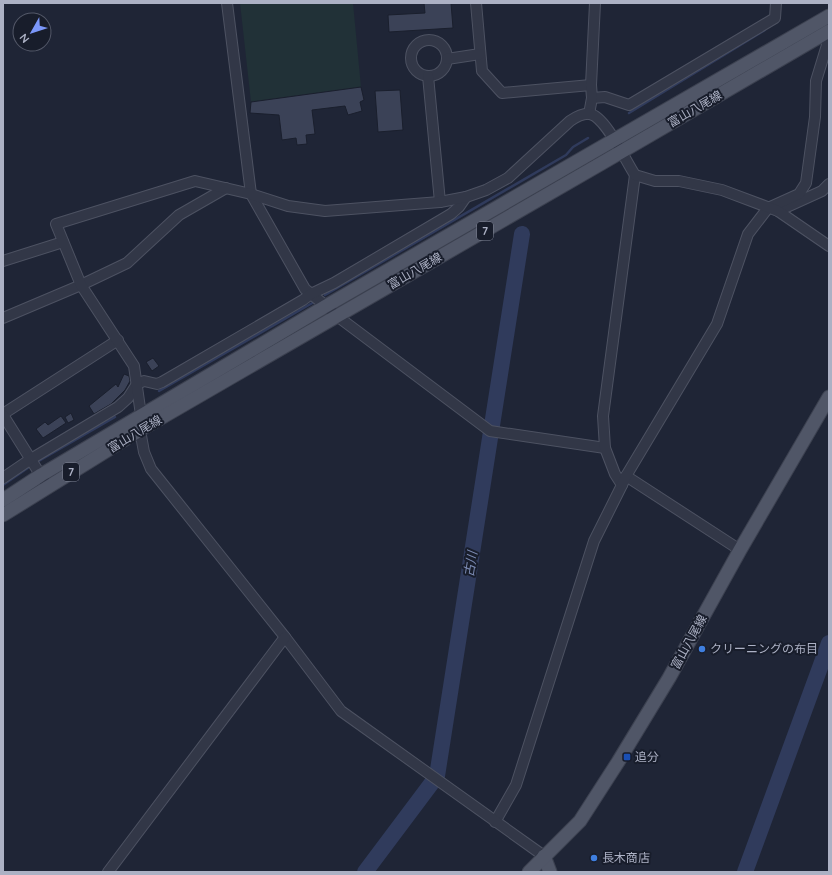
<svg xmlns="http://www.w3.org/2000/svg" width="832" height="875" font-family="Quicksand,'Noto Sans JP',sans-serif">
<rect width="100%" height="100%" fill="#1f2536"/>
<path fill="#213137" d="M240,3H353L361,87L251,102Z"/>
<g fill="none" stroke-linecap="round" stroke-linejoin="round">
<g stroke="#303b5c" stroke-width="2.5">
<path d="M629,113L765,30"/>
<path d="M325,295L566,155L573,147L588,138"/>
<path d="M159,391L314,302"/>
<path d="M37,462L115,417"/>
<path d="M3,485L32,465"/>
</g>
<g stroke="#303b5c" stroke-width="16">
<path d="M365,872L437,776L522,234"/>
<path d="M745,872L829,643"/>
</g>
</g>
<g fill="#3b4257" stroke="#1a1f2d">
<path d="M424,3H451L453,28L389,32L388,15L425,13Z"/>
<path d="M361,87L364,100L360,102L362,111L348,115L345,106L312,110L315,134L306,135L307,144L297,145L296,138L282,140L279,115L250,113L251,102Z"/>
<path d="M400,90L403,130L378,132L375,91Z"/>
<path d="M153,358L159,366L152,371L146,362Z"/>
<path d="M124,374L129,376L130,381L125,390L111,404L94,414L89,406L116,384L118,387Z"/>
<path d="M71,413L74,420L68,423L65,417Z"/>
<path d="M61,416L66,423L43,438L36,429L45,422L48,425Z"/>
</g>
<g fill="none" stroke-linecap="round" stroke-linejoin="round">
<g stroke="#4d5262" stroke-width="12">
<g id="minor">
<path d="M227,3L251,194L305,289L326,306L337,316L490,431L605,448"/>
<path d="M476,3L482,71L502,93L591,85"/>
<circle cx="429" cy="58" r="18"/>
<path d="M447,59L480,54"/>
<path d="M428,76L440,202"/>
<path d="M592,98L605,97L629,105L775,18L776,3"/>
<path d="M589,114L592,98L591,85L595,3"/>
<path d="M778,211L822,191L829,184"/>
<path d="M3,261L63,242"/>
<path d="M3,318L81,285L127,263L179,215L226,188"/>
<path d="M3,414L118,340"/>
<path d="M3,415L48,487"/>
<path d="M626,476L740,550"/>
<path d="M3,478L31,459L118,407L128,398L137,384L144,381L157,384L162,382L303,300L311,294L334,283L451,214L459,207L466,197"/>
<path d="M622,485L615,474L605,448L603,416L635,175"/>
<path d="M495,822L516,785L594,541L622,485L626,476L717,324L748,234L768,208L799,194L806,183L815,117L816,81L827,45V32"/>
<path d="M544,856L341,711L285,637L151,469L144,452L140,430L141,415L134,366L81,285L56,224L195,181L251,194L288,206L325,211L440,202L466,197L486,190L508,178L570,121C576,117 583,113 590,114C606,117 626,162 635,175L655,181H679L722,190L778,211L829,246"/>
<path d="M108,872L285,637"/>
</g>
</g>
<g stroke="#3c4150" stroke-width="15">
<g id="major">
<path d="M3,500L41,475L326,306L829,16"/>
<path d="M3,515L140,430L602,163L829,31"/>
<path d="M544,856L550,872"/>
<path d="M529,872L580,821L618,762L669,678L740,550L829,397"/>
</g>
</g>
<use href="#minor" stroke="#323747" stroke-width="10"/>
<use href="#major" stroke="#505667" stroke-width="13"/>
</g>
<g fill="#3f7fe0" stroke="#181d2b" stroke-width="1.5">
<circle cx="702" cy="649" r="4"/>
<circle cx="594" cy="858" r="4"/>
</g>
<rect fill="#1a4fb4" stroke="#181d2b" stroke-width="1.5" x="623" y="753" width="8" height="8" rx="2"/>
<g text-anchor="middle" stroke-width="4" stroke-linejoin="round" paint-order="stroke">
<g fill="#181d2b" stroke="#808596" stroke-width="1">
<rect x="477" y="222" width="16" height="18" rx="3"/>
<rect x="63" y="463" width="16" height="18" rx="3"/>
</g>
<g font-size="11" font-weight="bold" fill="#acb1c4">
<text x="485" y="235">7</text>
<text x="71" y="476">7</text>
</g>
<g font-size="12" fill="#acb1c4" stroke="#181d2b">
<text transform="translate(695 109) rotate(-30)" y="4">富山八尾線</text>
<text transform="translate(415 271) rotate(-30)" y="4">富山八尾線</text>
<text transform="translate(135 434) rotate(-31)" y="4">富山八尾線</text>
<text transform="translate(689 642) rotate(-61)" y="4">富山八尾線</text>
</g>
<g font-size="12" fill="#acb1c4" stroke="#181d2b" text-anchor="start">
<text x="710" y="653">クリーニングの布目</text>
<text x="635" y="761">追分</text>
<text x="602" y="862">長木商店</text>
</g>
<g font-size="13" font-style="italic" fill="#7b8ab2" stroke="#181d2b">
<text transform="translate(470 564) rotate(-81)" y="5">古川</text>
</g>
</g>
<rect width="832" height="875" fill="none" stroke="#acb1c4" stroke-width="8"/>
<g transform="translate(32 32) rotate(231)"><circle r="19" fill="#181d2b" stroke="#535868"/>
<path d="M0-3L7 15L0 10L-7 15Z" fill="#7b97fa"/>
<text y="-6" font-size="11" font-weight="bold" text-anchor="middle" fill="#acb1c4">N</text>
</g>
</svg>
